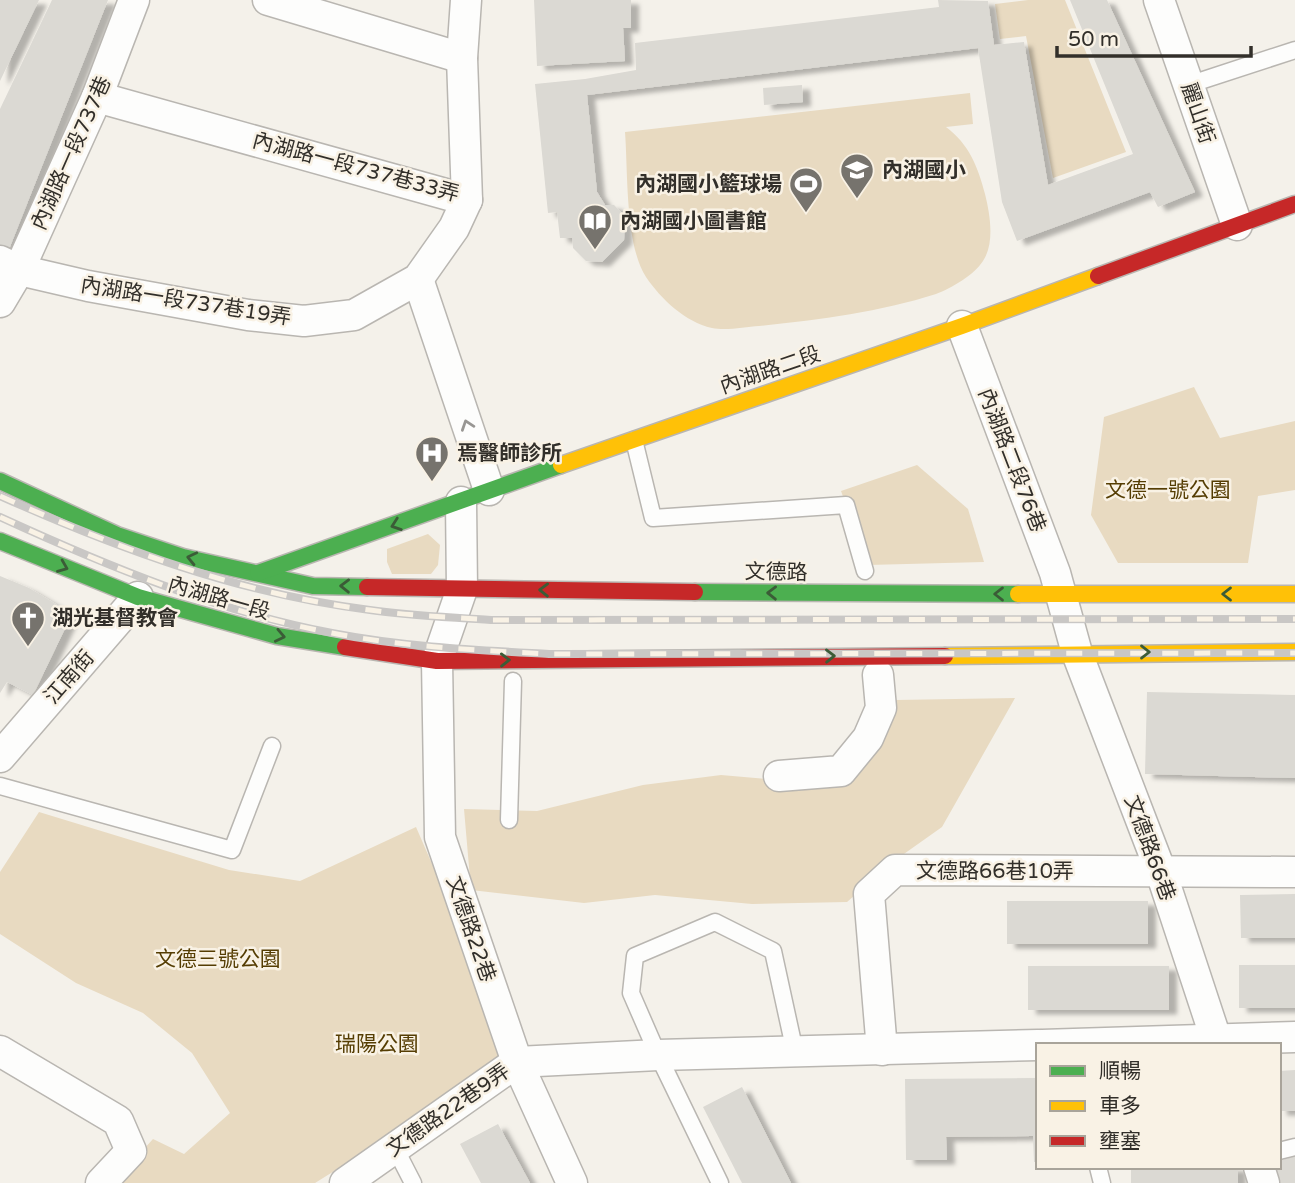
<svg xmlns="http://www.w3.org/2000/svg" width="1295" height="1183" font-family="'Varela Round','Noto Sans TC',sans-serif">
<defs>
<filter id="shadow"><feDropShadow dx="8" dy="4.5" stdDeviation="2" flood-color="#0004"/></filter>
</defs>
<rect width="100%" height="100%" fill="#f4f1ea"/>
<g fill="#e8dac1">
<path d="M1028,0H1065L1126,152L1053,178L1026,36L1000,39L995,4Z"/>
<path d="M970,93L973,124L946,127C969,144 978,167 985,194C990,214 995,243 983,261C974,275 952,288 936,294C880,312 818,320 759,326C745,327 726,331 712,328C685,322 661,299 646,277C625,245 628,171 625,132Z"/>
<path d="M1194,387L1220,438L1295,421V490L1258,496L1248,563H1118L1091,515L1104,417Z"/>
<path d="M917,465L968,509L984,562L868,565L841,491Z"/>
<path d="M428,534L440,545L438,565L431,574H392L387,562V549Z"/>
<path d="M1015,698L942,827L894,861L847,902L752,904L655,895L584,903L471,890L464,809L537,811L643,785L721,775L780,780L869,751L896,700Z"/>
<path d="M39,812L229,870L300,881L416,827L459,926L506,1064L315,1183H113L153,1139L184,1154L230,1113L192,1053L143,1013L76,983L0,934V872Z"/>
</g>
<g fill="#dbd9d3" filter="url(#shadow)">
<path d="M0,0H39L0,81Z"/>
<path d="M52,0H108L9,249L0,245V109Z"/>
<path d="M534,0H631V28H623L625,61L537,66Z"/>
<path d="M938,0L988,1L994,45L1024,42L1048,185L1133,154L1070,0H1107L1195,192L1158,207L1150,192L1017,241L1002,202L978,48L587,95L597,192L605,205H614L625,216L624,240L602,262L586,261L573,248L572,238H560L557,212L548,213L535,84L585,79L636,70L635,43L939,7Z"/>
<path d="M802,85L803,102L764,105L763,88Z"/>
<path d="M0,576L29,588L72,614L33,695L7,682L0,693Z"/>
<path d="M1147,692L1295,695V778L1145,774Z"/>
<path d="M1295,894V938H1241L1240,895Z"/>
<rect x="1007" y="901" width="141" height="43"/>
<rect x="1239" y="965" width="56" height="43"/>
<rect x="1028" y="966" width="141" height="44"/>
<path d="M1295,1070V1111H1279V1071Z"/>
<path d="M1038,1078V1162H1034L1033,1136L946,1137L947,1160H906L905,1079Z"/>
<path d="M742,1087L791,1183H742L703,1107Z"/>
<path d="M498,1124L530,1183H481L460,1144Z"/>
<path d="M1295,1156V1183H1280L1275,1167H1279V1161Z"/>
<rect x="1131" y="1167" width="107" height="16"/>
</g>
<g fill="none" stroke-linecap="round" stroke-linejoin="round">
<g stroke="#b9b6b1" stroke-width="19">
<g id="lane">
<path d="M1188,85L1295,50"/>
<path d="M634,440L653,518L846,505L865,571"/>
<path d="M0,786L232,850L272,746"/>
<path d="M509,820L513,681"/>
<path d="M395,1148L413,1183"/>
<path d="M1279,1151L1295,1147"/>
<path d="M1098,1167L1102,1183"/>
<path d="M720,1183L658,1055L631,993L635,956L715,922L773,951L795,1052"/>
</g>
</g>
<g stroke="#b9b6b1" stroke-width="33">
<g id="street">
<path d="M268,0L462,58"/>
<path d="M1159,0L1237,225"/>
<path d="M97,97L467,200"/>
<path d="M0,261L19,270L88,286L248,315L304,321L354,315L418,279L454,228L467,200L462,58L466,0"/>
<path d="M418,279L489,490"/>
<path d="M0,302L19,270L97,97L134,0"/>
<path d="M962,326L1055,573L1077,653L1161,872L1218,1045"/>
<path d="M461,502L462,589L437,661L440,837L517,1062L572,1183"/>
<path d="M0,757L138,597"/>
<path d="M779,776L841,771L868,738L881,708L878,675"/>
<path d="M1042,1045L1295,1037"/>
<path d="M882,1050L869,894L895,870L1295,872"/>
<path d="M0,1051L118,1121L131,1151L101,1183"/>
<path d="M1259,1167L1264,1183"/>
<path d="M345,1183L517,1062L658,1055L1038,1045"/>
</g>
</g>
<g stroke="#b9b6b1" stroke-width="19">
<g id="fast">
<path d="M0,481L117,535L183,557L313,586L367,587"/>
<path d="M0,541L138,597L277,636L345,647"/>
<path d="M258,573L561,465"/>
<path d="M695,592L1018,594"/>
</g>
</g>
<g stroke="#b9b6b1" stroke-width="19">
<g id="slow">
<path d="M561,465L962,326L1098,276"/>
<path d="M1018,594H1295"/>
<path d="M945,656L1295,652"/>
</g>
</g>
<g stroke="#b9b6b1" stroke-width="19">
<g id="jam">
<path d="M1098,276L1295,204"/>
<path d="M367,587L695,592"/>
<path d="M345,647L437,661L945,656"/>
</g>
</g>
<use href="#lane" stroke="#fdfdfc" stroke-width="16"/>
<use href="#street" stroke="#fdfdfc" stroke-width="30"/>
<use href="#fast" stroke="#4caf50" stroke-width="16"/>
<use href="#slow" stroke="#ffc107" stroke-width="16"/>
<use href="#jam" stroke="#c62828" stroke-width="16"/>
<g stroke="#c9c7c5" stroke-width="8">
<g id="rail">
<path d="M0,496C119,549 240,594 370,610C410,616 451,617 491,620L1295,619"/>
<path d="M0,517C107,566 216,611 332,633C404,647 476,650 549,654L1295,653"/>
</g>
</g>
<use href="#rail" stroke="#f9f2e5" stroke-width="5" stroke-dasharray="16" stroke-linecap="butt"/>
</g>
<defs><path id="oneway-chevron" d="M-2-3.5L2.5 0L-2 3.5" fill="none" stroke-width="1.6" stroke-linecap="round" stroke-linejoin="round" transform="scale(1.75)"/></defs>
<use stroke="#989693" href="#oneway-chevron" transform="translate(467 425) rotate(-109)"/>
<g stroke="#3b5c37">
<use href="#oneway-chevron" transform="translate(396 525) rotate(161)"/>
<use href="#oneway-chevron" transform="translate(192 558) rotate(-167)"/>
<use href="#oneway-chevron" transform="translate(63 567) rotate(22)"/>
<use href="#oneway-chevron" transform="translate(345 586) rotate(-179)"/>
<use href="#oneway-chevron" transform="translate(544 590) rotate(-179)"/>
<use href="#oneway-chevron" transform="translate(772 593) rotate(-179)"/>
<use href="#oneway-chevron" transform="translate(999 594) rotate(-180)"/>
<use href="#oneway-chevron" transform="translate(1227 594) rotate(180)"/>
<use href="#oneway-chevron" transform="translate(280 636) rotate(12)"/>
<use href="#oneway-chevron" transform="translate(1145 652)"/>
<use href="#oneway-chevron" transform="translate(830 656) rotate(-1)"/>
<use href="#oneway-chevron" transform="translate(505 660) rotate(-1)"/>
</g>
<defs>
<g id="school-pin" transform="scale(1.75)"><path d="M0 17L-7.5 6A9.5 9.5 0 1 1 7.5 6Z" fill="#76736d" stroke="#f9f2e5"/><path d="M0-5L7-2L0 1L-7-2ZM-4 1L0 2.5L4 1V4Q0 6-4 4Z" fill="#fff"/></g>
<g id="stadium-pin" transform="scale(1.75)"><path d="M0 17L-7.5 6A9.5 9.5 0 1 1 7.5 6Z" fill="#76736d" stroke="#f9f2e5"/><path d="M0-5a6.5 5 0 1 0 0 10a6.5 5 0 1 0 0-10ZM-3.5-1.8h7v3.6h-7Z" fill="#fff"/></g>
<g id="library-pin" transform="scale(1.75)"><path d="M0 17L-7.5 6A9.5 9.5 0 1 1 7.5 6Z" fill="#76736d" stroke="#f9f2e5"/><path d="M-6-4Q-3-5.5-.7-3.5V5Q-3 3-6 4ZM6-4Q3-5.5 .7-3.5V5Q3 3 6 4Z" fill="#fff"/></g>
<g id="hospital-pin" transform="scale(1.75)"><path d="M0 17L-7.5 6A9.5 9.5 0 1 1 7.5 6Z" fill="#76736d" stroke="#f9f2e5"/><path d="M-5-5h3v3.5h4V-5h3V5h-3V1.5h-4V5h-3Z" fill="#fff"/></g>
<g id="church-pin" transform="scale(1.75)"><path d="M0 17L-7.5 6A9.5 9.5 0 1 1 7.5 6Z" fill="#76736d" stroke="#f9f2e5"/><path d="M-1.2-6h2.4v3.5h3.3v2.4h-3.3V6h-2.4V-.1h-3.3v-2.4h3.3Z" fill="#fff"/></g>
</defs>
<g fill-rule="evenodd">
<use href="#school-pin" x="857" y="170"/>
<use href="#stadium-pin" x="806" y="184"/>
<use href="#library-pin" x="595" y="221"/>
<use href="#hospital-pin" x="432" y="453"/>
<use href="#church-pin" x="28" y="618"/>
</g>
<g text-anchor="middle" stroke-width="5" stroke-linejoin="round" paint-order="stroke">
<g font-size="21" fill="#322f2a" stroke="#f9f2e5">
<text transform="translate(1198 113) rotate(71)" y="7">麗山街</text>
<text transform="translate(71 153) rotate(-66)" y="7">內湖路一段737巷</text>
<text transform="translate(356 167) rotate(15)" y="7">內湖路一段737巷33弄</text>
<text transform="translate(186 301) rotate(9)" y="7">內湖路一段737巷19弄</text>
<text transform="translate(770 370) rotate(-19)" y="7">內湖路二段</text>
<text transform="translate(1012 460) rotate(69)" y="7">內湖路二段76巷</text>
<text transform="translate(776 572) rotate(1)" y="7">文德路</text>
<text transform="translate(219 598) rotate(16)" y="7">內湖路一段</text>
<text transform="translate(69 677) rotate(-49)" y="7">江南街</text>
<text transform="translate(1150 848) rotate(70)" y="7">文德路66巷</text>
<text x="995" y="878">文德路66巷10弄</text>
<text transform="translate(471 929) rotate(71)" y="7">文德路22巷</text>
<text transform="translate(448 1110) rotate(-35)" y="7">文德路22巷9弄</text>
</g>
<g font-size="21" font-weight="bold" fill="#322f2a" stroke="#f9f2e5" text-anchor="start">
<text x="882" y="177">內湖國小</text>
<text x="782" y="191" text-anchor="end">內湖國小籃球場</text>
<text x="620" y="228">內湖國小圖書館</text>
<text x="457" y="460">焉醫師診所</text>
<text x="52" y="625">湖光基督教會</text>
</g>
<g font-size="21" fill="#553d03" stroke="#f9f2e5">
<text x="1168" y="497">文德一號公園</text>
<text x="218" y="966">文德三號公園</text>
<text x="377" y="1051">瑞陽公園</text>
</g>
</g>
<rect x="1036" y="1043" width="245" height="126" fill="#f9f2e5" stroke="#a9a49a" stroke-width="2"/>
<rect x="1050" y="1066" width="35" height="10" fill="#4caf50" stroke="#a9a49a" stroke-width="2"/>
<text x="1099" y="1078" font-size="21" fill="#322f2a">順暢</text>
<rect x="1050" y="1101" width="35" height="10" fill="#ffc107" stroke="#a9a49a" stroke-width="2"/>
<text x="1099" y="1113" font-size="21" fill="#322f2a">車多</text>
<rect x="1050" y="1136" width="35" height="10" fill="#c62828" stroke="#a9a49a" stroke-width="2"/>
<text x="1099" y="1148" font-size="21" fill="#322f2a">壅塞</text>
<path d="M1057 46v10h194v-10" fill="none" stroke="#322f2a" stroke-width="3.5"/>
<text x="1068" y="46" font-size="21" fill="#322f2a" stroke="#f9f2e5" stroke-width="5" paint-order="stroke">50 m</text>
</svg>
